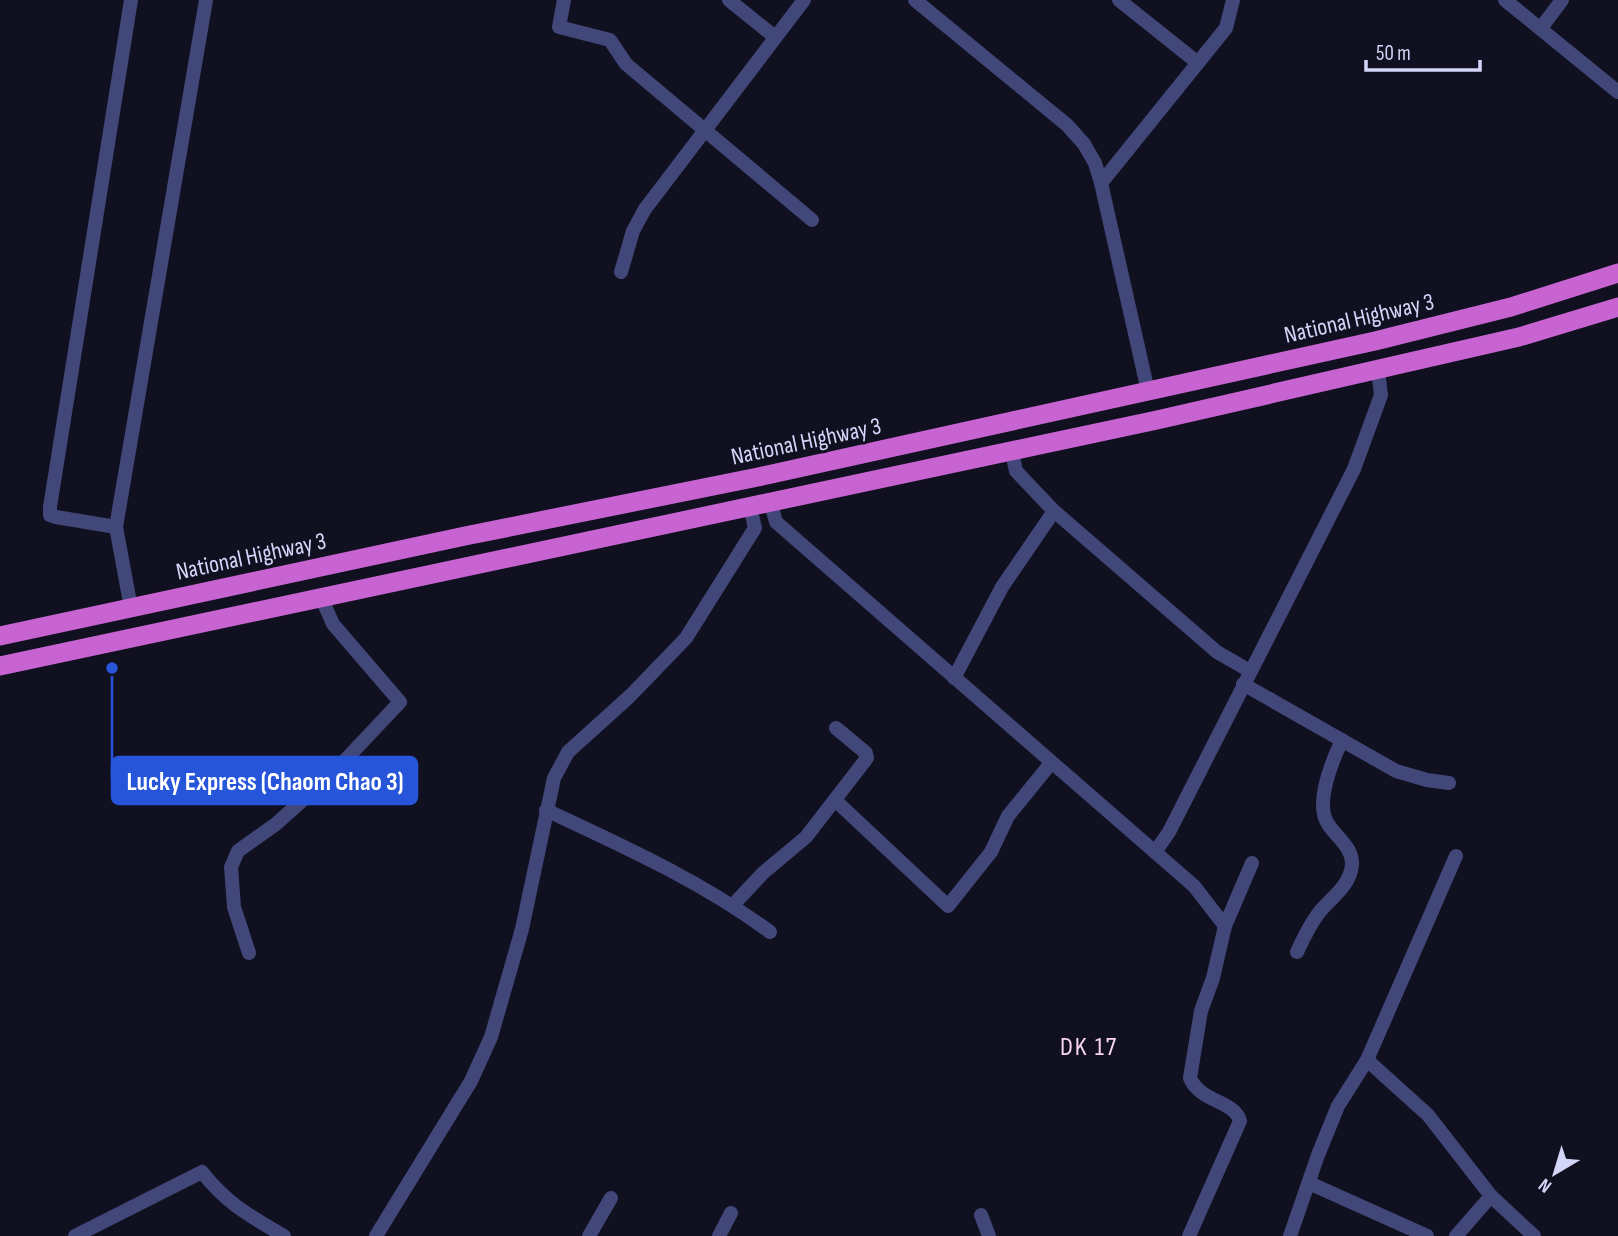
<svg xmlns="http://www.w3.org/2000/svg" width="1618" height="1236" font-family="'Sofia Sans Condensed',sans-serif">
<rect width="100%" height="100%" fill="#101020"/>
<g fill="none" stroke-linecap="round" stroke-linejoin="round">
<g stroke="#414879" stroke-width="14">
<path d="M564,0L559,27L610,40L626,64L812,220"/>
<path d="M729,0L775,37"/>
<path d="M915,0L1067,125L1084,144L1095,163L1101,183L1148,391"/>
<path d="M1119,0L1198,63"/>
<path d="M1505,0L1618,92"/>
<path d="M1541,28L1562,0"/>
<path d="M1101,183L1226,28L1233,0"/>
<path d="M621,272L633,231L645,209L804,0"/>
<path d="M1012,452L1016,471L1054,511L1217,652L1250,671"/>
<path d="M771,504L776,522L1194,886L1225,926"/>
<path d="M116,527L56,517L50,515V507L131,0"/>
<path d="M131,608L116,527L206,0"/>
<path d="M954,678L1002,587L1054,511"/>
<path d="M1243,684L1396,771L1427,780L1449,783"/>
<path d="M836,801L948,906L991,852L1008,816L1051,763"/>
<path d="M546,810C623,846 701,881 770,932"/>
<path d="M1155,852L1169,832L1354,469L1381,395L1378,370"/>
<path d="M733,905L763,873L806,837L867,758L866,753L836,728"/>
<path d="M1297,952C1303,939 1309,926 1318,914C1329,899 1350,887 1352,865C1353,847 1336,837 1328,824C1314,804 1333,759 1342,740"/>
<path d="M249,953L234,907L231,867L238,851L276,824L333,773L400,702L333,624L321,597"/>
<path d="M1367,1060L1428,1115L1491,1196L1534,1236"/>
<path d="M1309,1183L1427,1236"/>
<path d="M981,1215L989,1236"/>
<path d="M75,1236L202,1172C227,1204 250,1216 284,1236"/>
<path d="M589,1236L611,1198"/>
<path d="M719,1236L731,1213"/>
<path d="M1189,1236L1240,1121C1235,1101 1200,1102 1190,1078L1201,1011L1213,978L1225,926L1252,863"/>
<path d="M1290,1236L1318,1155L1338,1106L1367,1060L1456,856"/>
<path d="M1456,1236L1491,1196"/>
</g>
<path stroke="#414879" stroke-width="14" d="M376,1236L471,1081L491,1037L522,929L554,778L568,752L630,696L686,638L755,528L750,507"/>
<g stroke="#c864d2" stroke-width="19">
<path d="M0,636L465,536L758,477L1375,341L1511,307L1618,273"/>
<path d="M0,666L1157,420L1519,337L1618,307"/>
</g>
</g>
<g text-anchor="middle" stroke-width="6" stroke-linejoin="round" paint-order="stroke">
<g font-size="24" fill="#d4d6f9" stroke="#101020">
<text transform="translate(1359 318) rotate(-13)" y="8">National Highway 3</text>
<text transform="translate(806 441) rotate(-12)" y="8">National Highway 3</text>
<text transform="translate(251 556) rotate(-12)" y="8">National Highway 3</text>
</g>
<g font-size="26" letter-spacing="2" fill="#fad6f3" stroke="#101020">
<text x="1089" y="1055">DK 17</text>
</g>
</g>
<path fill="none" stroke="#2655da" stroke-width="2.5" d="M112 668L112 781"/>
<circle fill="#2655da" stroke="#101020" stroke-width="2.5" cx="112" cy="668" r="7"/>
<rect fill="#2655da" stroke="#2655da" stroke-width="2.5" x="112" y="757" width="305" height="47" rx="7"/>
<g font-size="26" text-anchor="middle" font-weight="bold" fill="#fff">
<text x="265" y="790">Lucky Express (Chaom Chao 3)</text>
</g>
<g transform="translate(1555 1173) rotate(218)" stroke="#101020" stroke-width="5" paint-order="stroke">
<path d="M0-5L12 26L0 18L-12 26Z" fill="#d4d6f9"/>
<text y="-10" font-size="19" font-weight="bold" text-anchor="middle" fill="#d4d6f9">N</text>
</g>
<path d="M1366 60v10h114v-10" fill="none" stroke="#d4d6f9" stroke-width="3.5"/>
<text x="1376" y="60" font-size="21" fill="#d4d6f9" stroke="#101020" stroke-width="5" paint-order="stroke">50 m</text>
</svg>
